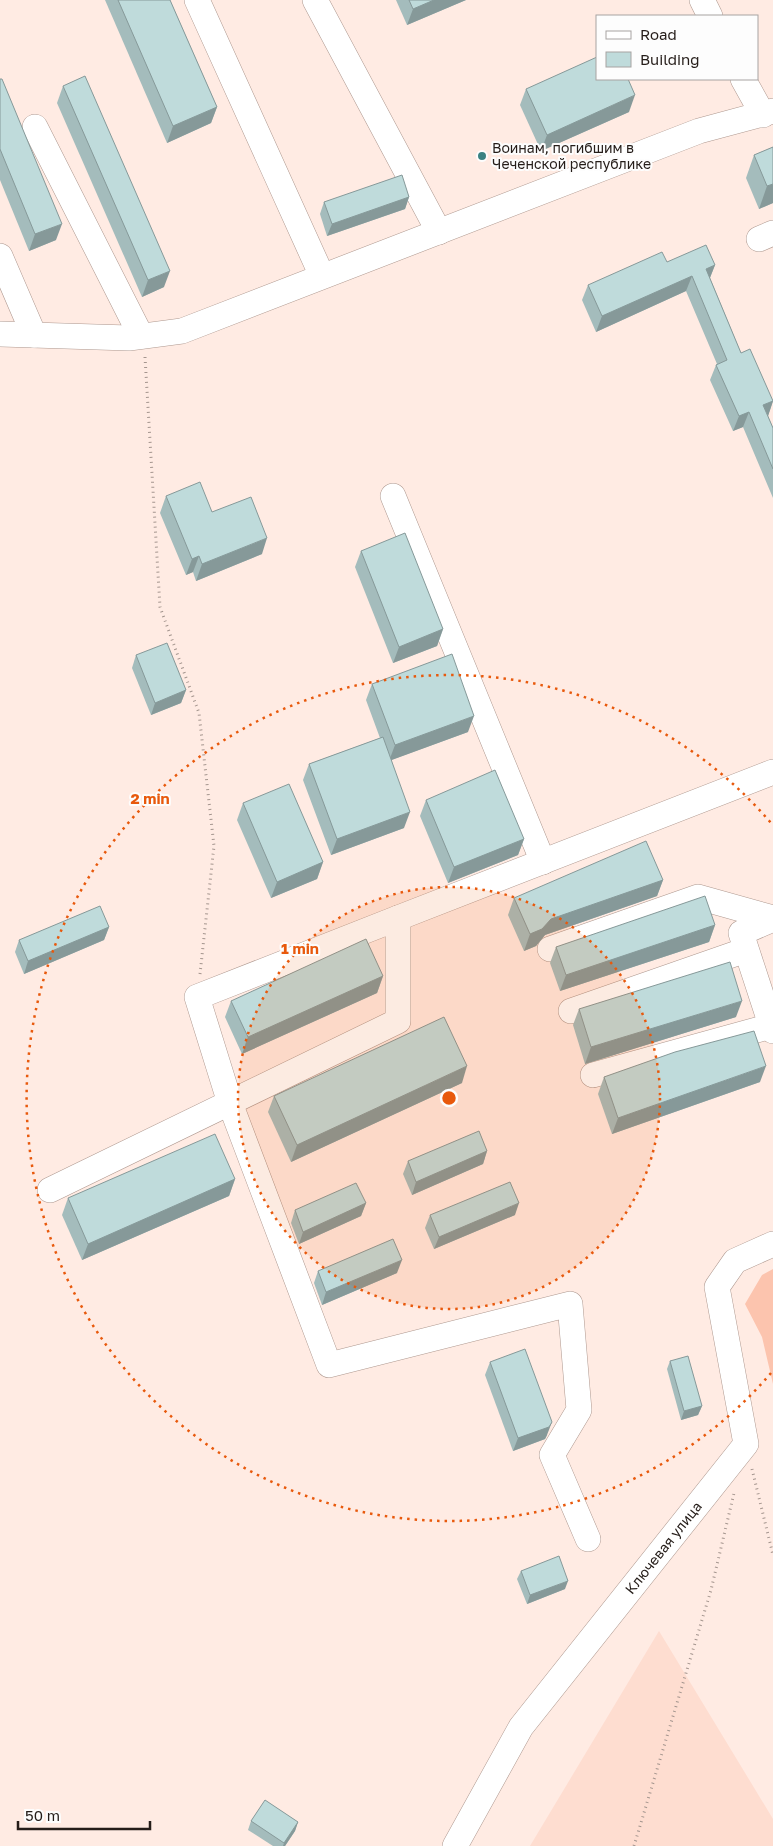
<svg xmlns="http://www.w3.org/2000/svg" width="773" height="1846" font-family="'Golos Text',sans-serif">
<rect width="100%" height="100%" fill="#ffebe3"/>
<path fill="#feddd0" d="M659,1631L773,1819V1846H530Z"/>
<path fill="#fcc4ae" d="M773,1269V1384L762,1337L745,1304L762,1275Z"/>
<g fill="none" stroke-linecap="round" stroke-linejoin="round">
<g stroke="#ae988f" stroke-width="26">
<g id="minor">
<path d="M197,0L322,276"/>
<path d="M315,0L439,232"/>
<path d="M702,0L710,16"/>
<path d="M743,79L763,115"/>
<path d="M35,127L141,336"/>
<path d="M759,239L773,233"/>
<path d="M0,256L34,335"/>
<path d="M0,334L129,338L182,331L699,131L773,111"/>
<path d="M393,496L543,862"/>
<path d="M398,918L197,997L230,1103L329,1365L570,1304L579,1410L552,1455L588,1539"/>
<path d="M773,919L741,933L773,1031"/>
<path d="M550,949L698,897L773,918"/>
<path d="M571,1011L746,950"/>
<path d="M593,1075L771,1026"/>
<path d="M50,1190L398,1021V918L773,772"/>
<path id="s1" d="M455,1846L521,1727L746,1444L717,1287L735,1261L773,1244"/>
</g>
</g>
<g stroke="#a4958e" stroke-width="3" stroke-dasharray="1 4" stroke-linecap="butt">
<path d="M145,357L160,607L199,713L214,846L200,974"/>
<path d="M752,1469L773,1555"/>
<path d="M634,1846L711,1590L734,1493"/>
</g>
<use href="#minor" stroke="#fff" stroke-width="25"/>
</g>
<g fill="#a4bcbc">
<path d="M105,0H170L217,107L211,123L167,143Z"/>
<path d="M396,0H466L407,25Z"/>
<path d="M0,79L56,240L29,251L0,180Z"/>
<path d="M63,86L164,287L142,297L57,103Z"/>
<path d="M526,89L629,112L541,151L520,105Z"/>
<path d="M773,147V203L759,209L746,178L754,155Z"/>
<path d="M409,197L405,209L327,236L320,214L324,202Z"/>
<path d="M667,262L715,265L710,278L741,353L773,401L768,416L773,428V498L743,427L733,431L710,380L716,365L717,364L686,291L596,332L582,300L588,285Z"/>
<path d="M166,496L212,512L262,554L196,581L193,572L186,575L160,513Z"/>
<path d="M361,551L443,629L437,646L393,663L355,567Z"/>
<path d="M136,655L186,690L181,703L151,715L132,668Z"/>
<path d="M372,684L468,732L391,760L404,828L331,855L303,780L309,764L380,738L366,700Z"/>
<path d="M426,800L524,839L518,855L448,883L420,816Z"/>
<path d="M243,803L323,862L317,879L271,898L237,820Z"/>
<path d="M663,880L657,896L545,935L536,946L524,951L508,915L514,898Z"/>
<path d="M715,925L709,942L560,991L550,963L556,947Z"/>
<path d="M109,927L104,940L24,974L15,952L19,940Z"/>
<path d="M383,976L377,993L242,1054L225,1017L231,1001Z"/>
<path d="M579,1009L736,1017L585,1064L573,1025Z"/>
<path d="M604,1077L760,1082L612,1134L598,1094Z"/>
<path d="M462,1083L291,1162L268,1112L274,1096Z"/>
<path d="M487,1151L483,1164L412,1195L403,1174L408,1161Z"/>
<path d="M235,1179L229,1196L82,1260L62,1215L68,1198Z"/>
<path d="M366,1203L361,1216L299,1244L291,1223L295,1210Z"/>
<path d="M430,1215H515L434,1249L425,1228Z"/>
<path d="M318,1271L397,1273L322,1305L314,1283Z"/>
<path d="M670,1361L702,1406L698,1415L681,1420L667,1369Z"/>
<path d="M490,1362L547,1435L545,1439L513,1451L485,1375Z"/>
<path d="M521,1571L565,1589L527,1604L517,1579Z"/>
<path d="M251,1821L298,1822L295,1831L285,1846H273L248,1830Z"/>
</g>
<g fill="#869999">
<path d="M434,0H466L407,25L413,9Z"/>
<path d="M635,95L629,112L541,151L547,135Z"/>
<path d="M217,107L211,123L167,143L173,126Z"/>
<path d="M773,184V203L759,209L767,186Z"/>
<path d="M409,197L405,209L327,236L332,224Z"/>
<path d="M62,224L56,240L29,251L35,234Z"/>
<path d="M715,265L709,280L706,269Z"/>
<path d="M170,271L164,287L142,297L148,280Z"/>
<path d="M692,276L686,291L596,332L602,316Z"/>
<path d="M773,401L768,416L763,405Z"/>
<path d="M749,412L743,427L733,431L739,416Z"/>
<path d="M267,538L262,554L196,581L202,564Z"/>
<path d="M199,556L193,572L186,575L192,559Z"/>
<path d="M443,629L437,646L393,663L399,647Z"/>
<path d="M186,690L181,703L151,715L155,703Z"/>
<path d="M474,716L468,732L389,761L395,745Z"/>
<path d="M410,812L404,828L331,855L337,839Z"/>
<path d="M524,839L518,855L448,883L454,867Z"/>
<path d="M323,862L317,879L271,898L277,882Z"/>
<path d="M663,880L657,896L545,935L536,946L524,951L530,934L551,919Z"/>
<path d="M715,925L709,942L560,991L566,975Z"/>
<path d="M109,927L104,940L24,974L28,961Z"/>
<path d="M383,976L377,993L242,1054L248,1037Z"/>
<path d="M742,1001L736,1017L585,1064L591,1047Z"/>
<path d="M467,1066L462,1083L291,1162L297,1145Z"/>
<path d="M766,1066L760,1082L612,1134L618,1118Z"/>
<path d="M487,1151L483,1164L412,1195L416,1182Z"/>
<path d="M235,1179L229,1196L82,1260L88,1244Z"/>
<path d="M366,1203L361,1216L299,1244L303,1232Z"/>
<path d="M519,1203L515,1215L434,1249L439,1237Z"/>
<path d="M402,1260L397,1273L322,1305L326,1292Z"/>
<path d="M702,1406L698,1415L681,1420L684,1411Z"/>
<path d="M552,1422L547,1435L545,1439L513,1451L518,1438Z"/>
<path d="M568,1581L565,1589L527,1604L530,1595Z"/>
<path d="M298,1822L295,1831L285,1846H283L284,1843Z"/>
</g>
<g fill="#bfdbdb" stroke="#869999">
<path d="M118,0H170L217,107L173,126Z"/>
<path d="M409,0H434L413,9Z"/>
<path d="M597,57V79H628L635,95L547,135L526,89Z"/>
<path d="M85,76L170,271L148,280L63,86Z"/>
<path d="M0,79H2L62,224L35,234L0,149Z"/>
<path d="M773,147V184L767,186L754,155Z"/>
<path d="M402,175L409,197L332,224L324,202Z"/>
<path d="M706,245L715,265L706,269L741,353L750,349L773,401L763,405L773,428V469L749,412L739,416L716,365L727,360L692,276L602,316L588,285L662,252L667,262Z"/>
<path d="M200,482L212,512L251,497L267,538L202,564L199,556L192,559L166,496Z"/>
<path d="M405,533L443,629L399,647L361,551Z"/>
<path d="M167,643L186,690L155,703L136,655Z"/>
<path d="M452,654L474,716L395,745L372,684Z"/>
<path d="M383,737L410,812L337,839L309,764Z"/>
<path d="M495,770L524,839L454,867L426,800Z"/>
<path d="M289,784L323,862L277,882L243,803Z"/>
<path d="M646,841L663,880L551,919L542,929L530,934L514,898Z"/>
<path d="M705,896L715,925L566,975L556,947Z"/>
<path d="M100,906L109,927L28,961L19,940Z"/>
<path d="M366,939L383,976L248,1037L231,1001Z"/>
<path d="M730,962L742,1001L591,1047L579,1009Z"/>
<path d="M444,1017L467,1066L297,1145L274,1096Z"/>
<path d="M754,1031L766,1066L618,1118L604,1077L675,1052Z"/>
<path d="M479,1131L487,1151L416,1182L408,1161Z"/>
<path d="M215,1134L235,1179L88,1244L68,1198Z"/>
<path d="M510,1182L519,1203L439,1237L430,1215Z"/>
<path d="M356,1183L366,1203L303,1232L295,1210Z"/>
<path d="M393,1239L402,1260L326,1292L318,1271Z"/>
<path d="M525,1349L552,1422L549,1427L518,1438L490,1362Z"/>
<path d="M688,1356L702,1406L684,1411L670,1361Z"/>
<path d="M559,1556L568,1581L530,1595L521,1571Z"/>
<path d="M265,1800L298,1822L284,1843L251,1821Z"/>
</g>
<circle cx="449" cy="1098" r="211" fill="#e8590c" fill-opacity=".12"/>
<g fill="none" stroke="#e8590c" stroke-width="2.5" stroke-dasharray="2.5 5">
<circle cx="449" cy="1098" r="211"/>
<path d="M771 1373A423 423 0 1 1 771 823"/>
</g>
<circle fill="#3a8283" stroke="#fdfdfd" stroke-width="2" cx="482" cy="156" r="5"/>
<g text-anchor="middle" stroke-width="4" stroke-linejoin="round" paint-order="stroke">
<g font-size="14" fill="#251d19" stroke="#fdfdfd" text-anchor="start">
<text x="492" y="153">Воинам, погибшим в<tspan x="492" dy="16">Чеченской республике</tspan></text>
</g>
<g font-size="14" fill="#251d19" stroke="#fdfdfd">
<text dy="5" stroke="none"><textPath href="#s1" startOffset="365">Ключевая улица</textPath></text>
</g>
</g>
<circle cx="449" cy="1098" r="8" fill="#e8590c" stroke="#fdfdfd" stroke-width="2.5"/>
<g font-size="15" text-anchor="middle" font-weight="bold" fill="#e8590c" stroke="#fdfdfd" stroke-width="4" stroke-linejoin="round" paint-order="stroke">
<text x="150" y="804">2 min</text>
<text x="300" y="954">1 min</text>
</g>
<rect x="596" y="15" width="162" height="65" fill="#fdfdfd" stroke="#a7a3a2"/>
<rect x="606" y="31" width="25" height="8" fill="#ffffff" stroke="#a7a3a2"/>
<text x="640" y="40" font-size="15" fill="#251d19">Road</text>
<rect x="606" y="52" width="25" height="15" fill="#bfdbdb" stroke="#a7a3a2"/>
<text x="640" y="65" font-size="15" fill="#251d19">Building</text>
<path d="M18 1821v8h132v-8" fill="none" stroke="#251d19" stroke-width="2.5"/>
<text x="25" y="1821" font-size="15" fill="#251d19" stroke="#fdfdfd" stroke-width="4" paint-order="stroke">50 m</text>
</svg>
